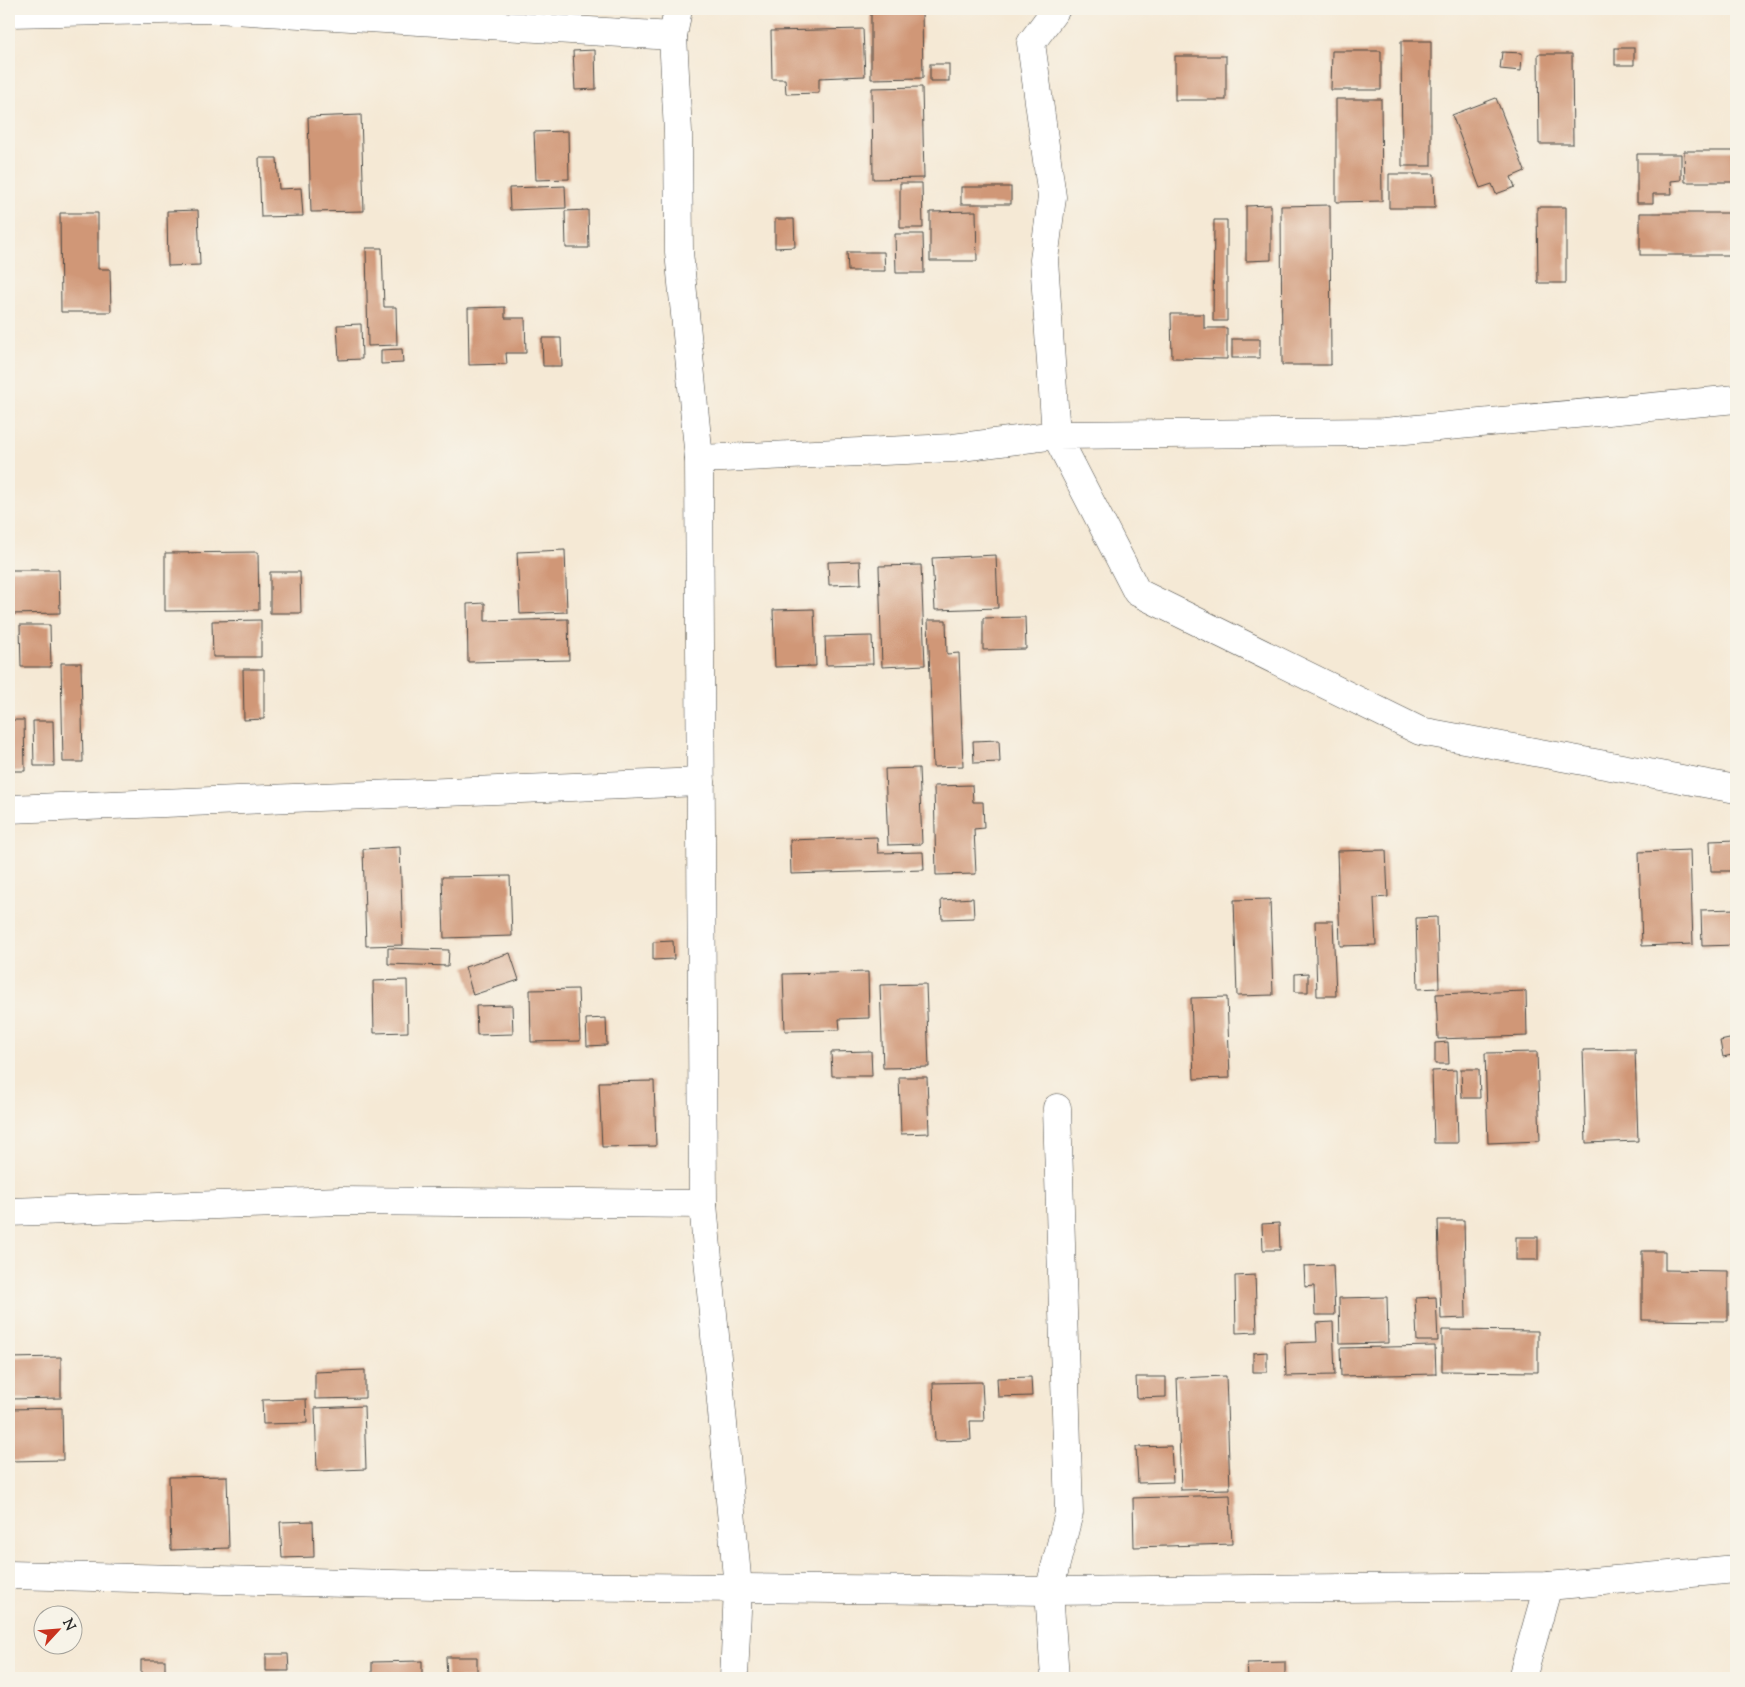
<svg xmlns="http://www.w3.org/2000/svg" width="1745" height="1687" font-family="'Sorts Mill Goudy',serif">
<rect width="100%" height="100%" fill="#f7f3e8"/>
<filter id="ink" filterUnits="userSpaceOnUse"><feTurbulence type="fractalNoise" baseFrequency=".02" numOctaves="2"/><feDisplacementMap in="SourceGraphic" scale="10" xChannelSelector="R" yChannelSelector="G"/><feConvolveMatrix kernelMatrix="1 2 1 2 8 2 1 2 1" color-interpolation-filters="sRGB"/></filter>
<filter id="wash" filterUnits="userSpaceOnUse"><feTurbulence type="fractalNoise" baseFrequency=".0096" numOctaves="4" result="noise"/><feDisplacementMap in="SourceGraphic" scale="20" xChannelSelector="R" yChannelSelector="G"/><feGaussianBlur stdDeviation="1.12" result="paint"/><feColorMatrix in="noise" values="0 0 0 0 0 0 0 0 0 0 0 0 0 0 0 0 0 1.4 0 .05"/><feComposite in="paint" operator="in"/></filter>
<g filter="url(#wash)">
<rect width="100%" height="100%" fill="#f5e9d5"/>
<g id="blocks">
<g fill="#d09777">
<path d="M871,9H922L923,78L871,79Z"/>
<path d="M863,29L865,76L819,78V93L786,94L785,79H772L771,31Z"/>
<path d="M1401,41H1431V166H1402Z"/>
<rect x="1615" y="48" width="19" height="17"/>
<path d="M595,50L596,89L575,90L573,51Z"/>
<path d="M1332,51H1381V90H1331Z"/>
<path d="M1502,52L1522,53L1521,71L1500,69Z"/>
<path d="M1538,54H1572L1573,144H1539Z"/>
<rect x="1175" y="56" width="51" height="44"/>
<rect x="930" y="64" width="19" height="17"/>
<path d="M922,87L924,178L873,179L872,88Z"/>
<path d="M1496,98L1525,171L1511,177L1515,187L1496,194L1492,184L1480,188L1452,115Z"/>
<path d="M1336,99H1381L1382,201L1336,202Z"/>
<path d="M361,115L364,211L311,212L308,117Z"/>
<path d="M568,131L569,179L536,180L534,132Z"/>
<path d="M1684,151H1736V182H1685Z"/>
<path d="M1637,154H1681V180L1671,181L1672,194H1653V203H1637Z"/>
<path d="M259,158H277L279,189L301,188L303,216L261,217Z"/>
<path d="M1389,174H1434L1435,208H1389Z"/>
<path d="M900,183H922L923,228H900Z"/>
<path d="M565,186L566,208L510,210L509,188Z"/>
<rect x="961" y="187" width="50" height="17"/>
<path d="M1271,205V260L1246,261V206Z"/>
<path d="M1330,205L1331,365H1282L1281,206Z"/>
<path d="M1537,207H1566V283H1538Z"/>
<path d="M198,210L200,265L168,266L167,211Z"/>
<path d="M588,210L589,248H566L565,211Z"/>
<path d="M976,211L977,261H930V212Z"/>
<path d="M60,213H98V269H110L111,312H61Z"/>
<rect x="1640" y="213" width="96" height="42"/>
<path d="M775,219H794L795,247L775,248Z"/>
<path d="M1214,220H1227V321H1213Z"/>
<path d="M895,234H923L924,273H896Z"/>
<path d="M366,248H382L384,307H396L397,345L368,346Z"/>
<path d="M847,252H884L885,271H848Z"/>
<path d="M505,307V318H525L526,353H506L507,364L469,365L468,308Z"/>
<path d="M1171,314H1204V328H1227V359L1172,358Z"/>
<path d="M361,324L362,359L339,360L337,325Z"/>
<path d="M542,338H561L562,366H543Z"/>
<rect x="1232" y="339" width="28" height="19"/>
<path d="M402,349L403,363L381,364V350Z"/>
<path d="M565,550L567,612L520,614L517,552Z"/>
<path d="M258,552L259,610L165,611V553Z"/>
<path d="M996,555L998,608L935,610L932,558Z"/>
<path d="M860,561L861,584L829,585L828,562Z"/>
<path d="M921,565L925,665L882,667L879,566Z"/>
<path d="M9,570H59L60,613L9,614Z"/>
<path d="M270,572H300L301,613H270Z"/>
<path d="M485,603V621L568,619L569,660L468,662L467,604Z"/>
<path d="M814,609L816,666L775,667L773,610Z"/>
<path d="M1025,617L1026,649L983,650V618Z"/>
<path d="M261,620V657H213L212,621Z"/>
<path d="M928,620H946L947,654L959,653L963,766L933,767Z"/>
<path d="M20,625H50L51,667H21Z"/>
<path d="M872,636L873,664L826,665L825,637Z"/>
<path d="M61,663H81L83,762H63Z"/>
<path d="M243,669H264V719L244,720Z"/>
<path d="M9,720H24L25,771H9Z"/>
<path d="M33,721H53L54,766H34Z"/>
<path d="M999,740L1000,762L974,763L973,741Z"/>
<path d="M919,768L922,844L888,845L885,769Z"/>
<path d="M972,785L973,802H983L984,828L974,829L976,874L936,875L934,786Z"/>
<path d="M877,837L878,853L923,852L924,870L791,874L790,840Z"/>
<path d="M1736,840V871H1711L1710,841Z"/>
<path d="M400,847L403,945L366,946L363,849Z"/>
<path d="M1386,850L1388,897L1374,898L1376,945L1340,946L1337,851Z"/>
<path d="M1690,850L1693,944L1642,946L1639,852Z"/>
<path d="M510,876L512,936L444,938L442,877Z"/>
<path d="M973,898L974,918L942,919L941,900Z"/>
<path d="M1270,899L1273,995L1237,996L1234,900Z"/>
<path d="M1736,909V945L1702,946L1701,910Z"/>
<path d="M1437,917L1439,988L1418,989L1416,918Z"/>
<path d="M1315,921H1333L1336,996H1317Z"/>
<path d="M673,941L674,959L653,960V942Z"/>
<path d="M388,948L449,950L448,966L388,964Z"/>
<path d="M510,953L519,980L473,995L465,967Z"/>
<path d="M868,972L869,1018L839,1019L840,1030L785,1031L783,974Z"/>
<path d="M1308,973V992H1295V974Z"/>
<path d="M407,980L408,1032L374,1033L373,981Z"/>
<path d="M926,984L929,1067L883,1068L880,985Z"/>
<path d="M578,989L580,1041L531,1042L530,990Z"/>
<path d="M1526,991L1527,1036L1438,1039L1436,994Z"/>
<path d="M1227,997L1230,1078L1194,1079L1191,998Z"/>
<path d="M512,1005L513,1034L477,1035L476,1006Z"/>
<path d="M606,1018L607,1045L587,1046L586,1019Z"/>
<path d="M1734,1038L1736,1054L1723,1057L1720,1041Z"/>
<path d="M1448,1042L1449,1064H1435V1043Z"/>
<path d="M1635,1049L1638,1141L1586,1143L1583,1050Z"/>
<path d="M871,1051L872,1076H832L831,1052Z"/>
<path d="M1537,1052L1540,1141L1488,1143L1485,1053Z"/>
<path d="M1461,1069H1479L1480,1098H1462Z"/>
<path d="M1456,1070L1458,1143H1434L1432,1071Z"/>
<path d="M899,1077H927L929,1133L901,1134Z"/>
<path d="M654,1081L656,1146L602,1147L599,1082Z"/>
<path d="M1438,1220H1464L1466,1318L1441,1319Z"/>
<path d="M1279,1223L1280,1250H1263L1262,1224Z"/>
<rect x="1516" y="1237" width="22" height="23"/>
<path d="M1642,1251H1665V1270L1728,1271V1321L1642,1320Z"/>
<path d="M1333,1265L1335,1315H1315L1314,1286L1305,1287L1304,1266Z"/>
<path d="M1255,1275L1257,1332L1236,1333L1235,1276Z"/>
<path d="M1387,1297L1388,1343L1340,1344L1339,1298Z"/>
<path d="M1436,1297L1438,1341H1417L1415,1298Z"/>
<path d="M1333,1322L1335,1375L1286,1376L1285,1343L1317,1342L1316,1323Z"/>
<path d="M1442,1330L1538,1331V1372L1442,1371Z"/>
<path d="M1435,1346L1436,1374L1341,1376L1340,1348Z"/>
<path d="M1267,1352V1372H1253V1353Z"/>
<path d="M61,1357V1398L9,1399V1358Z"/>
<path d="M365,1370V1398L315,1399V1372Z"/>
<path d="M1226,1376L1230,1489L1181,1490L1177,1378Z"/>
<path d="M1031,1377L1032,1396L998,1397L997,1378Z"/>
<path d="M1136,1377H1166V1397L1137,1398Z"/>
<path d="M982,1382L984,1421H970L971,1440L935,1441L933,1383Z"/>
<path d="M306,1399L307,1423L263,1424L262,1400Z"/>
<path d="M364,1406L366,1469L317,1471L315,1408Z"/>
<path d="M62,1408L63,1460L9,1461V1409Z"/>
<path d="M1171,1446L1173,1482L1138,1483L1136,1447Z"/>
<path d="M227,1476L229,1548L171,1550L169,1477Z"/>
<path d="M1230,1495L1232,1544L1134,1547L1133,1498Z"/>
<path d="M313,1521L314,1557L282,1558L280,1522Z"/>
<path d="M266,1654H288L289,1671H266Z"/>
<path d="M446,1657H477V1678H447Z"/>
<rect x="141" y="1660" width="24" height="18"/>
<path d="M422,1661V1678H372V1662Z"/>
<path d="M1285,1662V1678H1248L1247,1663Z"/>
</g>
</g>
</g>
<g filter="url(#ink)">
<use href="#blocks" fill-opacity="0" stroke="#494844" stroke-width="1"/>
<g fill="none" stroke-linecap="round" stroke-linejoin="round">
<g stroke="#494844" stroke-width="29">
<g id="minor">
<path d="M216,9L673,36"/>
<path d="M678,9L673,36L678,132L679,252L699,459L703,1204L738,1588L734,1678"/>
<path d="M9,13L211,9"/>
<path d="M1736,399L1384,432L1056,435L1137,592L1420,731L1736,789"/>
<path d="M699,459L953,448L1056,435L1044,260L1052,197L1031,43L1056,9"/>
<path d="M9,809L701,782"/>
<path d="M9,1212L340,1201L703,1204"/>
<path d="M9,1575L434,1585L1049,1591L1548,1586L1736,1569"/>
<path d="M1055,1678L1049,1591L1069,1513L1057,1108"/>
<path d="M1522,1678L1548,1586"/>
</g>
</g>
<use href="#minor" stroke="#fff" stroke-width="28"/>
</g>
</g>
<rect width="1745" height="1687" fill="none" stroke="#f7f3e8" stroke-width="30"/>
<g transform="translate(58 1630) rotate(64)"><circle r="24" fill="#f7f3e8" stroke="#a5a39c"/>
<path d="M0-4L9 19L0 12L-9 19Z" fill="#c8321e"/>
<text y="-8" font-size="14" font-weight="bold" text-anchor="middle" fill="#2b2b2b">N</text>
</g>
</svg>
